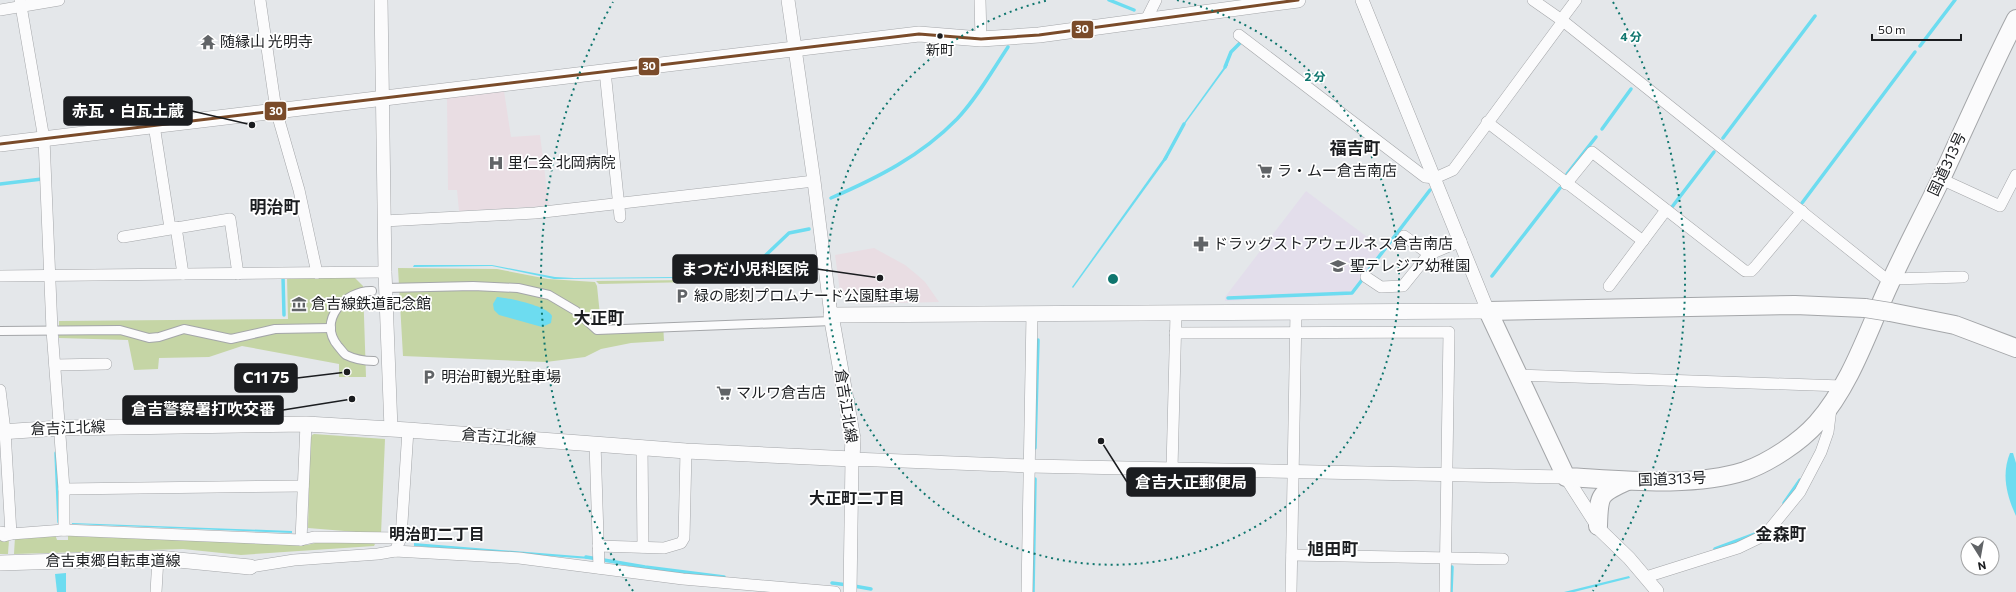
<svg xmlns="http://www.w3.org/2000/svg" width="2016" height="592" font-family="Commissioner,'Noto Sans JP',sans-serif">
<rect width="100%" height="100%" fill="#e4e7ea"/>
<path fill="#e3deeb" d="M1306,191L1383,249L1350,295L1225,301V297Z"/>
<g fill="#e9dde3">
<path d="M504,91L511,137L540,135L549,206L459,211L457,190H448L447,98Z"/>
<path d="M874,248L905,265L916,274L925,282L939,302L859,304L840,291L835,255Z"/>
</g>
<g fill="#c5d5a5">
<path d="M398,268L497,269L548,279L595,282L597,286L601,325L663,323L664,341L631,343L601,349L585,357L546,362L403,356Z"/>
<path d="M742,276L693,282L599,284L596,281L693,280Z"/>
<path d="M287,277L355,278L363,286L366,377H339V364L242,346L209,357L159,358L158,369L134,370L128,340L59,338V321L288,319Z"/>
<path d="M314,434L385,439L381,534L308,528L310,440L312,435Z"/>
<path d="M55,534L57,540H68V535L72,534L73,536L307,545L327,540L371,542L375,544L374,546L241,555L183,549L14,554L15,537Z"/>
<path d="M9,539L8,554H0V541Z"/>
</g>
<g fill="#6ddcf0">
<path d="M1227,63L1228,65L1182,128L1181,127Z"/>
<path d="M1166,155L1168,157L1073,288L1072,287Z"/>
<path d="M414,265H492L555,277L574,278L676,277V278L554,279L492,266L413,267Z"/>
<path d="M497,297C509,298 547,306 552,316L551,323L542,327L499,315L494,310L493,304Z"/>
<path d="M2010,453H2013L2016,463V516C2007,496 2001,475 2010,453Z"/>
<path d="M72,523L292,531V533L72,524Z"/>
<path d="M414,543L590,557V559L414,546Z"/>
<path d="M66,573V592H57L55,574Z"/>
<path d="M1629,576L1630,578L1574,592H1564Z"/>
</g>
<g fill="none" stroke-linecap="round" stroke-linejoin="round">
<g stroke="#6ddcf0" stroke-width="3.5">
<path d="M1109,0L1134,10"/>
<path d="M1920,46L1955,0"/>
<path d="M1225,67L1231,52L1243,40"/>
<path d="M1602,129L1631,89"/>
<path d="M1723,138L1815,16"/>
<path d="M1165,159L1184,124"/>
<path d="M1567,174L1596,137"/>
<path d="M0,184L42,179"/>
<path d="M831,198C877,178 921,156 957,119C977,98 992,71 1008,47"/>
<path d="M1802,203L1915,52"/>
<path d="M1672,207L1714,152"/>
<path d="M1368,271L1430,190"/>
<path d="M743,274L747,273L789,233L809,229"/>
<path d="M1492,276L1560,188"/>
<path d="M283,277L284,315"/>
<path d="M1228,298L1352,293L1362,280"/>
<path d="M1035,448L1038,340"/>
<path d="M56,453L59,522"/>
<path d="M1784,503L1800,480"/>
<path d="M1715,549L1758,533"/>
<path d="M586,557L645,567L724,577"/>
<path d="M832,583L848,585"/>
<path d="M854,586L871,589"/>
<path d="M1033,592L1035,479"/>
<path d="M1451,592L1452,567"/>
</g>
<g stroke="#a4a6a9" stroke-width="10">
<g id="pedestrian">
<path d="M386,288L473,286L518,288L549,295L576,311L597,330L832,321"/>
<path d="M372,291C345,290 317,321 338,346C340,348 343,353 346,355C354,359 365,361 374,361"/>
<path d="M0,331L120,330L149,338L159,337L184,329L231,339L275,329L331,328"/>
</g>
</g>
<g stroke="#a4a6a9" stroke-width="12">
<g id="minor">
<path d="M20,0L44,139L52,330L64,489V530"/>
<path d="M260,0L276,110L299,190L317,273"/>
<path d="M980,0L981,39"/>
<path d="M1533,0L1563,21L1890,282"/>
<path d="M0,10L59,0"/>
<path d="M1146,20L1156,0"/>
<path d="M1561,20L1576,0"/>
<path d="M1239,35L1425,177L1435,178L1453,170L1563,21"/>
<path d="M605,71L620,217"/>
<path d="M1487,122L1643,241"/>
<path d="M154,125L170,228"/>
<path d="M1941,179L2000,206L2016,175"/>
<path d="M1566,184L1592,152L1745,271H1751L1755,267L1802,211"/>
<path d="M384,221L535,213L814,181"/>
<path d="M176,227L183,274"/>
<path d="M1404,236L1429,254"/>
<path d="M123,237L230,219L238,274"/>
<path d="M0,276L385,272"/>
<path d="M1366,277L1381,287L1403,286L1428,255L1461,241"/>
<path d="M1892,279L1963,277"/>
<path d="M1609,286L1666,210"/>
<path d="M1175,333L1449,332L1445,592"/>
<path d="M55,365L106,364"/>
<path d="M1519,375L1842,386"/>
<path d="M0,390L5,431L11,534L4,536"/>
<path d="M595,443L599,568"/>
<path d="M642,446L643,547"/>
<path d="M1172,468L1176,314"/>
<path d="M64,489L303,486"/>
<path d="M0,532L11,534L64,530L301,540L314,537L401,538L395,551"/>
<path d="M401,538L408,430"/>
<path d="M301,540L306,424"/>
<path d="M598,546L664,548L681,543L684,538L686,451"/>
<path d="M1292,555L1503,559"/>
<path d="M250,567L294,560L378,554L395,551L519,558L683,579L835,592"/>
<path d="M1646,577L1738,548L1765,535L1800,492L1821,452L1828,432L1831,408"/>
<path d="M156,592L158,558"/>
<path d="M1027,592L1032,314"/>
<path d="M1291,592L1296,311"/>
</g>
</g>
<g stroke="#a4a6a9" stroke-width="14">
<g id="tertiary">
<path d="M381,0L385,272L391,429"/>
<path d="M788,0L814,181L831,315"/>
<path d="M1362,0L1488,311"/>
<path d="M850,592L852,459L1030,466L1566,477L1600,530L1629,558L1657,591"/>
</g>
</g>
<g stroke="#a4a6a9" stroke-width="16">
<g id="secondary">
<path d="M0,144L919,34L981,39L1039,35L1298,0"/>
<path d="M0,432L60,428L306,424L408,430L686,451L852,459L853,439L831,315L1488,311"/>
<path d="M0,563L158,558L250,567"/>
</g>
</g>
<g stroke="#a4a6a9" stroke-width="20">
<g id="trunk">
<path d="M1865,308L1795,305L1488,311L1566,477C1622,480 1692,488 1745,471C1770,462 1800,442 1817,423C1852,383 1868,330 1890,283C1906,248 1924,214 1941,179C1966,125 1989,72 2016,19"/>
<path d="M1890,312L1955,325L2016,348"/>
<path d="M1598,526C1599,495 1598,494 1627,481"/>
</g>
</g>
<use href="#pedestrian" stroke="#fbfbfc" stroke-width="8"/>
<use href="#minor" stroke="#fbfbfc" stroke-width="11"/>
<use href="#tertiary" stroke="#fbfbfc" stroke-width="13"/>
<use href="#secondary" stroke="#fbfbfc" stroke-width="15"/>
<use href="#trunk" stroke="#fbfbfc" stroke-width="18"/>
<g stroke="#a4a6a9" stroke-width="20" stroke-linecap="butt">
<path id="trunk-bridge" d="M1865,308L1890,312"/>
</g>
<use href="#trunk-bridge" stroke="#fbfbfc" stroke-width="18"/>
<g stroke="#fff" stroke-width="6">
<path id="bus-1" d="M0,144L919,34L981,39L1039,35L1298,0"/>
</g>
<use href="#bus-1" stroke="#7a4b2a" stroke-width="3"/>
</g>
<g fill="none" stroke="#0f766e" stroke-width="2" stroke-dasharray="2 4">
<path d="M1177 0A286 286 0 1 1 1049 0"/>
<path d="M633 591A572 572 0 0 1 613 2M1613 2A572 572 0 0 1 1593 591"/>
</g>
<defs>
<g id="temple-bare" transform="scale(1.2)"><path d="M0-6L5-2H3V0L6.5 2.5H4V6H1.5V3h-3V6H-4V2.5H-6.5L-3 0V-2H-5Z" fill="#616467" stroke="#fff" stroke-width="2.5" paint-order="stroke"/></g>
<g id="hospital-bare" transform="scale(1.2)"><path d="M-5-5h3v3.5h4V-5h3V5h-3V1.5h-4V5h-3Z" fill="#616467" stroke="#fff" stroke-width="2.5" paint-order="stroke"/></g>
<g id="supermarket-bare" transform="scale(1.2)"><path d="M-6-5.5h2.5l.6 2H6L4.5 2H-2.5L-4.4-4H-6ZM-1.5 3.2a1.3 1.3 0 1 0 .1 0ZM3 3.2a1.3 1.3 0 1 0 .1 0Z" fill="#616467" stroke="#fff" stroke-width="2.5" paint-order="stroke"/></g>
<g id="pharmacy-bare" transform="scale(1.2)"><path d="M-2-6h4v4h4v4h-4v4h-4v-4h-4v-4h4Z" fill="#616467" stroke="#fff" stroke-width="2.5" paint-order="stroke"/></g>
<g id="school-bare" transform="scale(1.2)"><path d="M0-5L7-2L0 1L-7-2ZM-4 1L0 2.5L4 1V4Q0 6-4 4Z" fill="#616467" stroke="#fff" stroke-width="2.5" paint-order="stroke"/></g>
<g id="parking-bare" transform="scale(1.2)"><path d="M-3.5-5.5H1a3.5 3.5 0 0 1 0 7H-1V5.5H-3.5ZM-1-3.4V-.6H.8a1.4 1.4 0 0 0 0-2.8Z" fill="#616467" stroke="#fff" stroke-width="2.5" paint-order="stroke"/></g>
<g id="museum-bare" transform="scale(1.2)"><path d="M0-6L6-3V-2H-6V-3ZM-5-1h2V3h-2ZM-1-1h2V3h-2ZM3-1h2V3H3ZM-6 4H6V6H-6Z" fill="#616467" stroke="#fff" stroke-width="2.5" paint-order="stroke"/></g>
</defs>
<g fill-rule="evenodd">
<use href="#temple-bare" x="208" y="42"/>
<use href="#hospital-bare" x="496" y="163"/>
<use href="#supermarket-bare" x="1265" y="171"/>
<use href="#pharmacy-bare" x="1201" y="244"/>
<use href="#school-bare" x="1338" y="266"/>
<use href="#parking-bare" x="682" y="296"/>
<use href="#museum-bare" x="299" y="304"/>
<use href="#parking-bare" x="429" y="377"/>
<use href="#supermarket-bare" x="724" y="393"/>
</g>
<circle fill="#1b1d20" stroke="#fff" stroke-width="1.5" cx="940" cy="36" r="3.5"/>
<g text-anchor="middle" stroke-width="3.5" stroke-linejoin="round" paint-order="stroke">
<g font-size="14" fill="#1b1d20" stroke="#fff">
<text x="940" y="55">新町</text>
</g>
<g font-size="15" fill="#1b1d20" stroke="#fff" text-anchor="start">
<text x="220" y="47">随縁山 光明寺</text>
<text x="508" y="168">里仁会 北岡病院</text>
<text x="1277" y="176">ラ・ムー倉吉南店</text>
<text x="1213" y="249">ドラッグストアウェルネス倉吉南店</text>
<text x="1350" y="271">聖テレジア幼稚園</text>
<text x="694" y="301">緑の彫刻プロムナード公園駐車場</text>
<text x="311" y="309">倉吉線鉄道記念館</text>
<text x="441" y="382">明治町観光駐車場</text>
<text x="736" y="398">マルワ倉吉店</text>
</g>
<g font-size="15" fill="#1b1d20" stroke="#fff">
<text transform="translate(1947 164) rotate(-65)" y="5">国道313号</text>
<text transform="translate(846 406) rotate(81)" y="5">倉吉江北線</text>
<text transform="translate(68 428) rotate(-2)" y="5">倉吉江北線</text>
<text transform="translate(499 437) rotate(4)" y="5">倉吉江北線</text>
<text transform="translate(1672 479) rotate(-2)" y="5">国道313号</text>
<text x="113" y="566">倉吉東郷自転車道線</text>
</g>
<g font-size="16" font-weight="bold" fill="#1b1d20" stroke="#fff">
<text x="857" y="504">大正町二丁目</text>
<text x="437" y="540">明治町二丁目</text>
</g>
<g font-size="17" font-weight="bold" fill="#1b1d20" stroke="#fff">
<text x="1355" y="154">福吉町</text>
<text x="275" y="213">明治町</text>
<text x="599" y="324">大正町</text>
<text x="1781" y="540">金森町</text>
<text x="1333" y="555">旭田町</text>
</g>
</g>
<circle cx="1113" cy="279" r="6" fill="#0f766e" stroke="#fff" stroke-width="2"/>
<g font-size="12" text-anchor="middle" font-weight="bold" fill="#0f766e" stroke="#fff" stroke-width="3.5" stroke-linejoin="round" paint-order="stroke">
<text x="1631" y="41">4 分</text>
<text x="1315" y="81">2 分</text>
</g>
<path fill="none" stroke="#1b1d20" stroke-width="1.5" d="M252 125L192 111M880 278L817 269M347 372L297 378M352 399L283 410M1101 441L1127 482"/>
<g fill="#1b1d20" stroke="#fff" stroke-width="1.5">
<circle cx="252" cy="125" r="4"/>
<circle cx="880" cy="278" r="4"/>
<circle cx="347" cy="372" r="4"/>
<circle cx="352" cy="399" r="4"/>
<circle cx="1101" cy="441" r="4"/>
</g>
<g fill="#1b1d20" stroke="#1b1d20" stroke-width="1.5">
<rect x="64" y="97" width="128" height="28" rx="4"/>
<rect x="673" y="255" width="144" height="28" rx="4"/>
<rect x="235" y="364" width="62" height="28" rx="4"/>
<rect x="123" y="396" width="160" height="28" rx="4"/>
<rect x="1127" y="468" width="128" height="28" rx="4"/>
</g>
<g font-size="16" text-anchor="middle" font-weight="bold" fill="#fff">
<text x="128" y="117">赤瓦・白瓦土蔵</text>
<text x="745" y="275">まつだ小児科医院</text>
<text x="266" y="383">C11 75</text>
<text x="203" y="415">倉吉警察署打吹交番</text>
<text x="1191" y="488">倉吉大正郵便局</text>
</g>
<g stroke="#fff" stroke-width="1.5">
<rect x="1071" y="20" width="23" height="19" rx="4" fill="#7a4b2a"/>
<rect x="638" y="57" width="22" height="19" rx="4" fill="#7a4b2a"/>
<rect x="264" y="101" width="23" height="20" rx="4" fill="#7a4b2a"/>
</g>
<g font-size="11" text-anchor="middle" font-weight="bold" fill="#fff">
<text x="1082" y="33">30</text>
<text x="649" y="70">30</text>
<text x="276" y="115">30</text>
</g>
<g transform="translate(1980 556) rotate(169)"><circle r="19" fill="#ffffff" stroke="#a4a5a6"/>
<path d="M0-3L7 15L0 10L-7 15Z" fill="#616467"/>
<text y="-6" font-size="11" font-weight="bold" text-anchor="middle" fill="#1b1d20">N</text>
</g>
<path d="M1872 34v6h89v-6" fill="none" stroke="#1b1d20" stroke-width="2"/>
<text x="1878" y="34" font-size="12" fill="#1b1d20" stroke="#ffffff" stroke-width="3" paint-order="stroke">50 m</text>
</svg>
